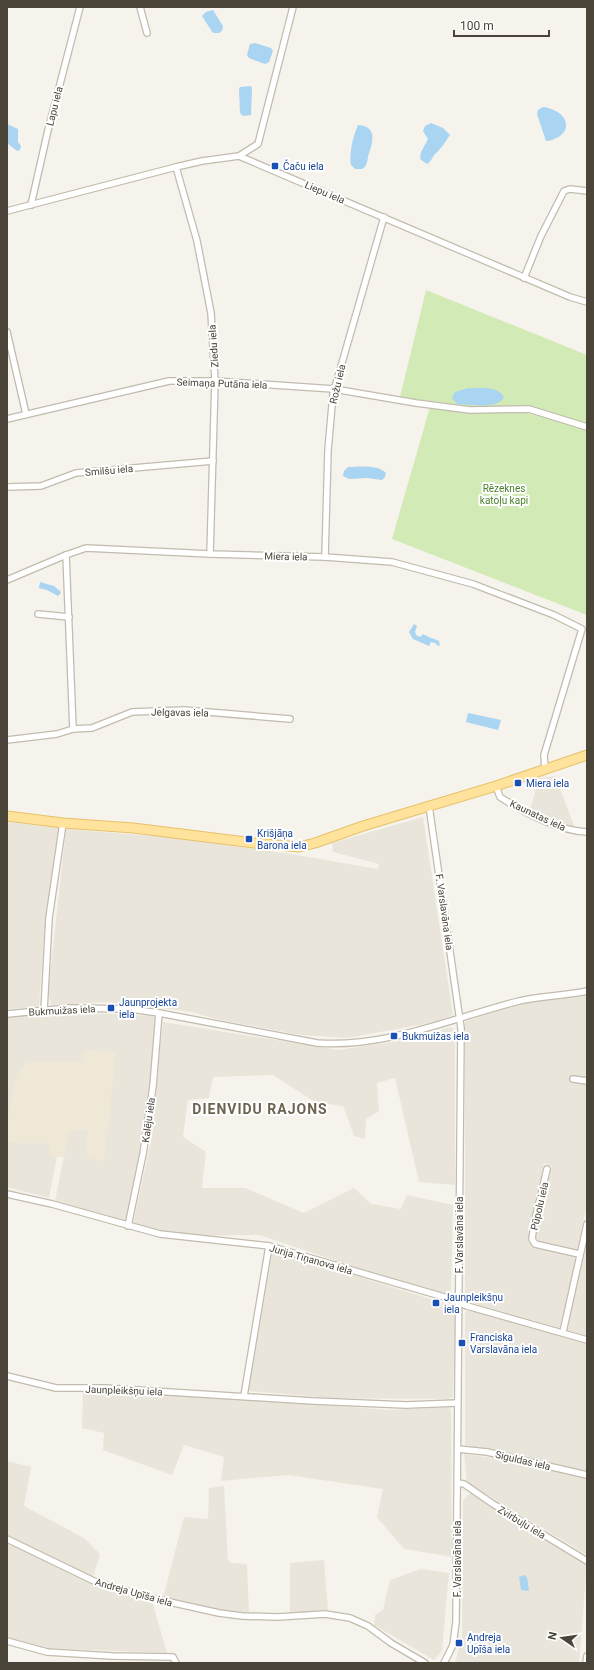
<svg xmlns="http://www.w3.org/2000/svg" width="594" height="1670" font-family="Roboto,sans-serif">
<rect width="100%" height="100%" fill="#f6f3ec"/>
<g fill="#eae5da">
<path d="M555,776L575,828L530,810L539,778Z"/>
<path d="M423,817L453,1015L435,1022L347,1038L301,1035L216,1019L192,1012L146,1006L106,1002L51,1005L48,993L66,829L174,838L291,854L378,869L379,864L333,852L332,843Z"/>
<path d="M7,822L60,828L44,936L39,1007L7,1009Z"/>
<path d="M587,993V1205L577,1250L539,1241L535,1236L552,1166L544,1163L528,1231L530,1244L574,1257L576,1262L560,1328L465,1301V1022L516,1004Z"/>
<path d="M84,1013L152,1016L158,1021L142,1146L125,1222L55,1201L69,1130L87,1129L104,1162L84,1050V1062H27L14,1083L11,1114H7V1017L34,1014Z"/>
<path d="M163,1022L338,1050L399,1041L451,1027L455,1030V1185L419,1182L395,1078L377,1083L379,1111L366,1119L365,1139L354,1136L343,1106L315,1102L273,1075L213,1077L209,1098L188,1100L183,1137L206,1152L202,1188H245L304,1213L354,1188L371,1204L401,1209L407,1195L453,1205L451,1290L446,1294L339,1262L260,1235L182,1236L153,1231L133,1224L151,1141Z"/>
<path d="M7,1142L50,1143V1157H57L49,1198L7,1187Z"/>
<path d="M587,1242V1336L567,1330Z"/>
<path d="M279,1252L453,1306L455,1324L453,1396L449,1399L333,1398L248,1391L272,1253Z"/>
<path d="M469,1310L587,1344V1473L465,1445V1313Z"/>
<path d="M83,1391L245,1399L389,1410L449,1407L451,1411L452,1557L404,1549L377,1517L383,1489L288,1475L221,1481L224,1457L184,1445L172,1475L103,1450L104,1433L82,1428Z"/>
<path d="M464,1454L513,1461L587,1479V1555L467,1483Z"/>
<path d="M7,1461L31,1467L24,1506L84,1538L100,1554L93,1577L7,1536Z"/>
<path d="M224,1486L228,1560L232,1563L247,1564L249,1613L222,1610L163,1598L184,1517L208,1519L209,1488Z"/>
<path d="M472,1492L587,1564L579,1663H455L462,1637L463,1500Z"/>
<path d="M7,1543L89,1583L152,1601L167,1653L47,1648L7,1639Z"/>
<path d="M324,1560L328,1610L290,1613V1563Z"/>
<path d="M421,1569L449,1573L442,1651L434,1660L374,1625L375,1615L383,1610L390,1580Z"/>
</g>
<path fill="#efe8d6" d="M83,1050L116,1052L104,1162L87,1157V1129L69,1130L64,1157H50V1143L7,1142V1114H11L14,1084L20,1070L27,1062H84Z"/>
<g fill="#d2eab5">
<path d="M426,290L587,355V425L527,406H467L400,397Z"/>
<path d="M430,407L514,410L543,417L587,430V615L392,539Z"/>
</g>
<g fill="#a9d4f2">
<path d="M213,10L223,26L222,31L219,33H213L202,16L206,12Z"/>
<path d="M255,43L271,48L273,51L269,62L265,64L249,58L247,55L250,44Z"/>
<path d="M251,86L252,88L251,115L243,116L240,113L239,89L240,87Z"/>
<path d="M543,107C552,108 566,114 566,125C567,134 554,141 546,141L537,114L538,110Z"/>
<path d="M431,123L443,128L450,135C445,142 442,148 435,154C432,157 432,161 427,164L420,159L421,152L428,139L423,131L425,126Z"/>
<path d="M7,124L18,129V142L21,146L20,150L17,151L7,143Z"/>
<path d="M358,125C376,126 374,140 369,153C367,159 368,166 362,169H355L351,165C349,153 353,136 358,125Z"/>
<path d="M468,388C479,389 497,385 504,397C498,410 469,404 457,404L452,398L455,392Z"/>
<path d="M348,467C360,467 377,464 386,473L385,477L382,480L367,478L349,479L343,476L344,471Z"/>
<path d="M40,582L54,586L61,592L60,594L58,596L47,590L39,588Z"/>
<path d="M414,624L417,626L415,632L416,635L420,637L423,634C429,638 433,638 439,641L440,645L438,646L435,643L431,642L429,646L413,639L409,632Z"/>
<path d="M468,713L501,720L498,730L466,722Z"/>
<path d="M524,1575L527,1577L529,1591L521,1590L519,1577Z"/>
</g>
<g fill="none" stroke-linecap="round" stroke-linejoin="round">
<g stroke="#c2bbae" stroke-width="8">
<g id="minor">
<path d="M140,7L147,33"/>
<path d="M239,156L258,144L293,7"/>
<path d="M176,167L197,241L211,313L215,381L210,554"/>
<path d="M31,205L48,130L80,7"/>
<path d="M7,211L176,167L202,161L239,156L570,297L587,302"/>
<path d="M524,278L541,236L564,191L570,189L587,191"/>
<path d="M7,332L26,414"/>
<path d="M7,419L169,381H215L334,389L416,403L470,410L529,409L587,427"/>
<path d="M7,487L41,486L76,473L213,461"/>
<path d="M325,557L328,450L333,394L384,217"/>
<path d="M7,580L66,555L86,548L210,554L325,557L392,562L473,584L554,615L582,629L544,755L545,769"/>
<path d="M38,614L69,617"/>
<path d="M73,729L92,728L132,712L184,710L290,719"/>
<path d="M7,740L57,734L73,729L66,555"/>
<path d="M496,786L500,797C523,812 559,831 587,832"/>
<path d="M429,806L461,1028L456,1622L453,1645L444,1663"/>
<path d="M44,1011L49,918L63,823"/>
<path d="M7,1014L69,1008L130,1009L159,1013L317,1043C385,1048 450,1019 515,1002C537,996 564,996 587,991"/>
<path d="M573,1079L587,1081"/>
<path d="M547,1169L534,1224L532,1239L535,1244L579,1254"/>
<path d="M7,1194L52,1204L160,1234L269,1246L451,1299L467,1306L587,1340"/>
<path d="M128,1226L143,1154L153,1086L159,1013"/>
<path d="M563,1332L587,1224"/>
<path d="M7,1376L56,1388H106L313,1401L406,1405L457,1403"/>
<path d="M244,1396L269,1246"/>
<path d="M458,1449L487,1452L587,1475"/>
<path d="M458,1483L464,1484L493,1504L587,1561"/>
<path d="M7,1539L96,1582L156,1599L219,1613L242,1616L278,1617L325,1614L350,1618L368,1626L391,1643L425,1663"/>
<path d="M7,1641L47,1652L112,1656L173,1657L176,1663"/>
<path d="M586,1663L587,1656"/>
</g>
</g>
<g stroke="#e6c16a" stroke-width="11">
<path id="primary" d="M7,816L63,823L133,828L254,843L299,847L315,843L363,826L496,786L587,755"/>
</g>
<use href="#minor" stroke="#fff" stroke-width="5.5"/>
<use href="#primary" stroke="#ffe39c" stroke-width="9"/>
</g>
<g fill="#1a4fb4" stroke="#fff" stroke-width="1.5">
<rect x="271" y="162" width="8" height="8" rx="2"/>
<rect x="514" y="779" width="8" height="8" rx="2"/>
<rect x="245" y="835" width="8" height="8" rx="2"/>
<rect x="107" y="1004" width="8" height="8" rx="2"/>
<rect x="390" y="1032" width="8" height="8" rx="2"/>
<rect x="432" y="1299" width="8" height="8" rx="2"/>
<rect x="458" y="1339" width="8" height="8" rx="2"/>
<rect x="455" y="1639" width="8" height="8" rx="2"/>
</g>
<g text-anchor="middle" stroke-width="4" stroke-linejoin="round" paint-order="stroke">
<g font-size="10" fill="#4b4439" stroke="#fff">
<text transform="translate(54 106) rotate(-76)" y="4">Lapu iela</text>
<text transform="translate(325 192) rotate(23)" y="4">Liepu iela</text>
<text transform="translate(213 346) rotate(-94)" y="4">Ziedu iela</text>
<text transform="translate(222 383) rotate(2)" y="4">Seimaņa Putāna iela</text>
<text transform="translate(337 384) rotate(-77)" y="4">Rožu iela</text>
<text transform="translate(109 470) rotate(-5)" y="4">Smilšu iela</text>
<text transform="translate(286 556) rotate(1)" y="4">Miera iela</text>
<text transform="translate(180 712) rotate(1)" y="4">Jelgavas iela</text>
<text transform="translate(538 815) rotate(25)" y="4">Kaunatas iela</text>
<text transform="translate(445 912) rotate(82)" y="4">F. Varslavāna iela</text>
<text transform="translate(62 1010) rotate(-3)" y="4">Bukmuižas iela</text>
<text transform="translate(148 1120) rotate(-82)" y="4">Kalēju iela</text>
<text transform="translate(539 1206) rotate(-77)" y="4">Pūpolu iela</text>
<text transform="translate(459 1235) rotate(-90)" y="4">F. Varslavāna iela</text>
<text transform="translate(311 1259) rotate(16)" y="4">Jurija Tiņanova iela</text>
<text transform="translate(124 1390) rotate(2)" y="4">Jaunpleikšņu iela</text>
<text transform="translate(523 1460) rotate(13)" y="4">Siguldas iela</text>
<text transform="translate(522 1522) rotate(31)" y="4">Zvirbuļu iela</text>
<text transform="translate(457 1559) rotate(-90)" y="4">F. Varslavāna iela</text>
<text transform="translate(134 1592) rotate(16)" y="4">Andreja Upīša iela</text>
</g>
<g font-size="10" fill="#164399" stroke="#fff" text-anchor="start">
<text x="283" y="170">Čaču iela</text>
<text x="526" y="787">Miera iela</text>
<text x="257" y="837">Krišjāņa<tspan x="257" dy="12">Barona iela</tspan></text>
<text x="119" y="1006">Jaunprojekta<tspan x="119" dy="12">iela</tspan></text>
<text x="402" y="1040">Bukmuižas iela</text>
<text x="444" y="1301">Jaunpleikšņu<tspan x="444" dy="12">iela</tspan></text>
<text x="470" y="1341">Franciska<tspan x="470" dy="12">Varslavāna iela</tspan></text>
<text x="467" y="1641">Andreja<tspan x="467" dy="12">Upīša iela</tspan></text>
</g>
<g font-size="10" fill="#4a7f2a" stroke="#fff">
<text x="504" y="492">Rēzeknes<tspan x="504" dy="12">katoļu kapi</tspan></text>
</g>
<g font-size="14" font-weight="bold" letter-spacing="1" fill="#6e6250" stroke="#fff">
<text x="260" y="1114">DIENVIDU RAJONS</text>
</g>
</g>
<rect width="594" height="1670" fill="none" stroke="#4b4439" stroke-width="16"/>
<g transform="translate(562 1638) rotate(283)" stroke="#ffffff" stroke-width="3" paint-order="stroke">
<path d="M0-3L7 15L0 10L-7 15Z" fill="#4b4439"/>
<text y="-6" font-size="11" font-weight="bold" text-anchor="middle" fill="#4b4439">N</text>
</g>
<path d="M454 30v6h95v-6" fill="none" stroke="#4b4439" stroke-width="2"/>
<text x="460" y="30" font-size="12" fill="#4b4439" stroke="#ffffff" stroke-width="3" paint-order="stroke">100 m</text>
</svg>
